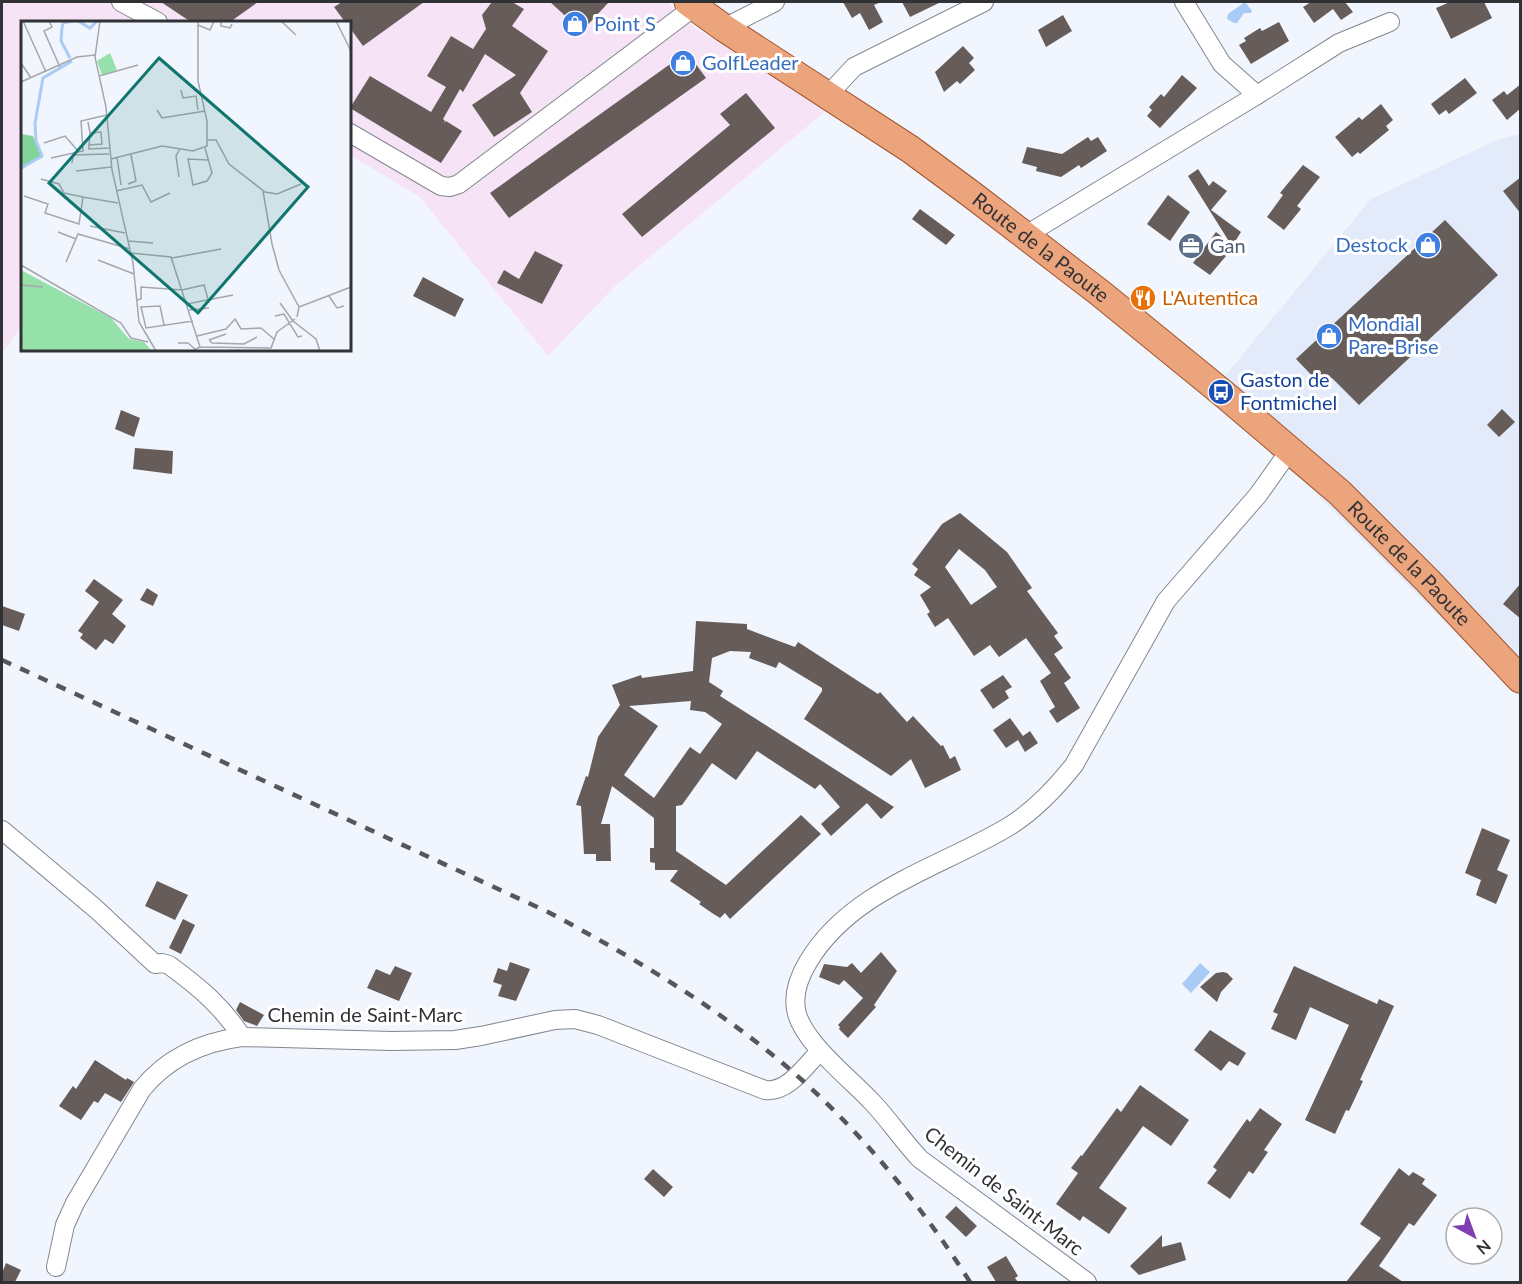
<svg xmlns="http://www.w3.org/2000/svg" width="1522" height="1284" font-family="Lato,sans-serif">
<rect width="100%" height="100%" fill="#f1f5fd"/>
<path fill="#f6e4f6" d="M2,2H667L695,28L827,110L616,285L548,356L420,197L350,155V22H22V325L2,353Z"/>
<path fill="#e3eaf9" d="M1520,134V697L1294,472L1206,399L1371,199L1497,140Z"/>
<g fill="#aacbf5">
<path d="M1245,2L1252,11L1251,13H1244L1237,23H1234L1227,19L1228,14Z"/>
<path d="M1200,963L1210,972L1191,993L1182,984Z"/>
</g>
<g fill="#665d5a" fill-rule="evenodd">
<path d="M161,2H258L230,22H191Z"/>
<path d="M342,2H424L363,46L350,28V22H345L334,7Z"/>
<path d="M492,2H512L524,9L512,26L548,51L520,93L532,112L494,137L472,105L516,75L485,54L463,92L460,89L443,119L445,121L444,123L446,121L462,131L441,163L350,108L370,76L431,112L446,87L427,76L451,36L473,49L486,29L482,15Z"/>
<path d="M550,2H609L582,31Z"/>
<path d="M843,2H881L874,5L883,22L869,30L860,13L852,18Z"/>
<path d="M902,2H941L910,17Z"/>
<path d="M1311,2H1345L1353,12L1341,20L1333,9L1314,23L1303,7Z"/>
<path d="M1450,2H1484L1492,18L1451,39L1436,8Z"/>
<path d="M1063,15L1072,31L1046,47L1038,30Z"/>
<path d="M1279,22L1289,41L1251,64L1239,45L1246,41L1244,38L1260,28L1262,31Z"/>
<path d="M963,46L974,58L969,63L975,70L960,84L957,81L944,92L935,72Z"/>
<path d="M687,52L706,78L509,218L490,193Z"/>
<path d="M1182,75L1197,88L1160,128L1147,116L1152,110L1149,107L1161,94L1164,97Z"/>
<path d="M1465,78L1477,93L1449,114L1446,110L1439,115L1431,104Z"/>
<path d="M1521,84V108L1507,120L1492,100L1504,91L1507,95Z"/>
<path d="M746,93L775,128L642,237L622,214L730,125L720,114Z"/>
<path d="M1381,104L1393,120L1386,126L1389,130L1360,154L1358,152L1352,157L1335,137L1359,117L1362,120Z"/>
<path d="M1088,137L1091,141L1098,137L1107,151L1081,168L1079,165L1061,177L1036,171L1037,167L1022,163L1027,147L1062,154Z"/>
<path d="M1303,165L1320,177L1297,206L1301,209L1284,230L1267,217L1283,195L1280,193Z"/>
<path d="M1198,169L1209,186L1213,181L1227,191L1211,210L1241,232L1226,256L1210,275L1193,263L1216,232L1230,243L1188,176Z"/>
<path d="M1521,177V214L1503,191Z"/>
<path d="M1168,195L1190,212L1170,241L1147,224Z"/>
<path d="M920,209L955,235L946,245L912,219Z"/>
<path d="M1445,220L1498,275L1359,405L1332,378L1322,386L1296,359Z"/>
<path d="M535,251L563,265L542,304L497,283L504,270L519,279Z"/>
<path d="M423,277L464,299L455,317L413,296Z"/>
<path d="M1502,409L1515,422L1499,437L1487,425Z"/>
<path d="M121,410L140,418L134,437L115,429Z"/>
<path d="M135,448L173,451L172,474L133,469Z"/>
<path d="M960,513L1007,552L1032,588L1027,591L1058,633L1054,636L1063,648L1054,654L1071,678L1064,683L1080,708L1057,723L1049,711L1055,707L1040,681L1051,673L1026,638L999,657L990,645L974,656L948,618L935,627L927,614L930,612L920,595L931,587L914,575L918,569L912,564L942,524ZM959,549L985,570L997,587L971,605L945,567Z"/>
<path d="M94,579L123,600L112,614L126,626L113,644L105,639L96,650L80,638L83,634L78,631L99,602L85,591Z"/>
<path d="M1521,583V619L1503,604Z"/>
<path d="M147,588L158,595L153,606L140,600Z"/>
<path d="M2,606L25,614L19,631L2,625Z"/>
<path d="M696,621L747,624V629L795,647L798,642L878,694L880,692L907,722L913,716L941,746L943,745L950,759L955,756L961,770L925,788L911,759L891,776L804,719L822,691V688L779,662L776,668L749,658L751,652L730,651L712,658L709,682L723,691L720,696L894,807L881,819L867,803L831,836L821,824L840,807L820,784L815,789L757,751L736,780L712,763L682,805L676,806V851L726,885L801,815L821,834L730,919L725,913L720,918L712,913L699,904L701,902L670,881L678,870H655V863L650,862V848H654V818L612,786L601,824H610L611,861H596V854H584L581,806L576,805L586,776L588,777L598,737L620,705L612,685L641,675L642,678L693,671ZM691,701L690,710L705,712L722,724L700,754L690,747L654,798L624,775L658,726L629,706Z"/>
<path d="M1003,675L1012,687L1005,691L1009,698L993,709L980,690Z"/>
<path d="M1010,718L1023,736L1030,731L1038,743L1025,752L1018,740L1006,748L993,730Z"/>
<path d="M1482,828L1510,840L1497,870L1508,875L1496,904L1476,895L1481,880L1465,873Z"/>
<path d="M157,881L188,895L175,920L145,906Z"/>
<path d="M183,919L195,925L181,954L169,948Z"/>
<path d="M881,952L897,971L874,1005L876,1007L848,1038L839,1029L840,1027L838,1025L863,998L844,980L839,985L819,977L824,964L847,967L852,963L861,973Z"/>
<path d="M510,962L530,969L516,1001L498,996L502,985L493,982L498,968L507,971Z"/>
<path d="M395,966L412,973L399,1001L367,988L376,969L390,975Z"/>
<path d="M1294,966L1377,1004L1379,999L1394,1006L1360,1080L1363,1081L1349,1111L1346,1110L1335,1134L1305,1120L1349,1025L1310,1007L1296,1040L1271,1029L1278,1014L1273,1012Z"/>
<path d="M1223,972L1227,973L1233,979L1221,992L1217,1002L1200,987L1216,973Z"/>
<path d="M240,1002L264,1015L257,1026L244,1021L236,1010Z"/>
<path d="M1210,1030L1246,1053L1238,1066L1229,1061L1221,1071L1194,1050Z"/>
<path d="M95,1060L126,1080L127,1078L134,1082L121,1102L105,1093L98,1103L94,1101L81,1120L59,1106L73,1086L76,1089Z"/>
<path d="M1140,1085L1189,1120L1171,1146L1143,1126L1099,1188L1127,1208L1109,1234L1083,1216L1080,1221L1056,1204L1078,1173L1071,1168L1081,1155L1082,1156L1117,1108L1121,1112Z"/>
<path d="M1260,1108L1282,1124L1264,1150L1268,1152L1253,1174L1249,1171L1230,1199L1207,1183L1217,1170L1213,1167L1247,1119L1250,1122Z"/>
<path d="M1399,1168L1409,1176L1413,1172L1425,1179L1422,1184L1437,1195L1414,1226L1409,1223L1379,1266L1403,1282H1346L1381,1238L1360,1224Z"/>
<path d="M653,1169L673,1187L664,1197L644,1179Z"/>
<path d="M956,1206L977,1226L966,1237L945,1217Z"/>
<path d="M1162,1235V1247L1181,1242L1186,1260L1139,1275L1130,1266Z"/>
<path d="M1006,1256L1018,1276L1015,1278L1018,1282H996L987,1267Z"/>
<path d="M6,1263L21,1270L15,1282H2V1273Z"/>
</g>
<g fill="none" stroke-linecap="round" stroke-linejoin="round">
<g stroke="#83868e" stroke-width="20">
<g id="street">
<path d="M121,2L158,22"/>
<path d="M724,28L775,2"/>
<path d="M1257,95L1339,43L1390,22"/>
<path d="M827,96L854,67L984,2"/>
<path d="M350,133L441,186L450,187L459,184L694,7"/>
<path d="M1026,235L1257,95L1222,64L1184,2"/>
<path d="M2,830L96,909L155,964L162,963L169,965C199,987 222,1006 242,1037"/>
<path d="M56,1267L65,1225L75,1203L142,1089C168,1057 202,1042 242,1037L392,1041L455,1040L481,1036L555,1020L575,1019L598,1025L765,1090C788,1093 805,1066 820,1051"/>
<path d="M1087,1282L920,1159C903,1141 890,1121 873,1103C851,1079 806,1045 797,1014C792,996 799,977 808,962C851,890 939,868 1008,827C1034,811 1055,789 1074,765L1166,601L1258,495L1290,450"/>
</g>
</g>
<g stroke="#a2542b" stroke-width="29">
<g id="primary">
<path id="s1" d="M688,2L724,28L910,149L971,194L1100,293L1225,395L1340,493L1428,581L1520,679"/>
</g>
</g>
<use href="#street" stroke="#fff" stroke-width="18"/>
<use href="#primary" stroke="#eca47c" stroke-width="27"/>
<path stroke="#56575b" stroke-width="4.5" stroke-dasharray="10 10" stroke-linecap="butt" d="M2,660L548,912C638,960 726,1012 802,1080C867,1139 923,1208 970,1282"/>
</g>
<defs>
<g id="shop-disc" transform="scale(1.35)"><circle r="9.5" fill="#3f7fe0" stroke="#fff"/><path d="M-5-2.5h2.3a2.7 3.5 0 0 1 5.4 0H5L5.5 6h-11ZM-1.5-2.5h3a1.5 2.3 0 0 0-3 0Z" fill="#fff"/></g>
<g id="office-disc" transform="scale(1.35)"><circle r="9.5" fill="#5c6f8a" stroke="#fff"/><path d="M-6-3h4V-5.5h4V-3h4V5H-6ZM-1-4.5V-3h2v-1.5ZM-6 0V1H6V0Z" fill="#fff"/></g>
<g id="restaurant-disc" transform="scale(1.35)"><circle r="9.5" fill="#e8710a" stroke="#fff"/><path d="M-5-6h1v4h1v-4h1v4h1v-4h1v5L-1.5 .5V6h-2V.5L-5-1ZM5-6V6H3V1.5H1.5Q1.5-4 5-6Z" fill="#fff"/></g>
<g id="bus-disc" transform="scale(1.35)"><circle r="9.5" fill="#1a4fb4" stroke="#fff"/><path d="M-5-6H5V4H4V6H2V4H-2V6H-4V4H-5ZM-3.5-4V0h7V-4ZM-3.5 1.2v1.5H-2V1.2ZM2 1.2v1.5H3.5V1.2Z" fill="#fff"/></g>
</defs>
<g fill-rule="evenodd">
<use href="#shop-disc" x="575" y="24"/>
<use href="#shop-disc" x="683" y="63"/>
<use href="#shop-disc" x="1428" y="245"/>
<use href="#office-disc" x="1191" y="246"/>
<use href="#restaurant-disc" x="1143" y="298"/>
<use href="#shop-disc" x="1329" y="336"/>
<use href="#bus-disc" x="1221" y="392"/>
</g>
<g text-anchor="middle" stroke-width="6" stroke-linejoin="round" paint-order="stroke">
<g font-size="20" fill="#366cbe" stroke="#fff" text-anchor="start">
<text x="594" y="31">Point S</text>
<text x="702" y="70">GolfLeader</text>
<text x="1408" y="252" text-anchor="end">Destock</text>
<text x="1348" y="331">Mondial<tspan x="1348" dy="23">Pare-Brise</tspan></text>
</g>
<g font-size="20" fill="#4e5e75" stroke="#fff" text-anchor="start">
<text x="1210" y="253">Gan</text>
</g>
<g font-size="20" fill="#313235" stroke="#fff">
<text dy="7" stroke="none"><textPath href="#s1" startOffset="430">Route de la Paoute</textPath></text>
<text dy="7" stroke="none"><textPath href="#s1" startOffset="916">Route de la Paoute</textPath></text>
<text x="365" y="1022">Chemin de Saint-Marc</text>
<text transform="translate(1004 1191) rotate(38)" y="7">Chemin de Saint-Marc</text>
</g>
<g font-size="20" fill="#c56008" stroke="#fff" text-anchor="start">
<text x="1162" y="305">L'Autentica</text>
</g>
<g font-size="20" fill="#164399" stroke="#fff" text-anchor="start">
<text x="1240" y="387">Gaston de<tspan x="1240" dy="23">Fontmichel</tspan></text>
</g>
</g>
<g transform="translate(21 21)">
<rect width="330" height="330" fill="#f1f5fd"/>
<path d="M89,32L96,49L81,54L76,40ZM0,249L90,297L108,318L123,321L131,330H0Z" fill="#95e1a9"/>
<path d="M0,113L12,115L20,135L0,149Z" fill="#82d399"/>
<path fill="none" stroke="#aacbf5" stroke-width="3" d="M57,0L69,7L76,0M49,37L40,20L41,7L42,2L51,0M0,147L21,135L15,120L14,102L22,57L51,40"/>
<path fill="none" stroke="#a4a7ad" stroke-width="1.5" d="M2,0L25,51M28,0L31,6L23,10L39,46M79,0L74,36L85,86L91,149L112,242L118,301L135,330M200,0V5L209,7L211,3M260,0L275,14M315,0L330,30M177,4L189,9L193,0M0,42L10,57M78,55L117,44M0,61L56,36L74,34M160,69L162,77L175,75L177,89M136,89L141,97L184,90M67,101L69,112L80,111L81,123L68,124L69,112M186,119H195L208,143L244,171L256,173L280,163M23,122L44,115L57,130M68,124V128L88,127M184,127L191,152L186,160L172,164L167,138L187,139M96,136L100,164M30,137L62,130L60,100L86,94M90,138L141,125L172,130L186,125V100L177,60V0M51,142L52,134L88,133M55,150L90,146M158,156L155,135L159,128M20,158L38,163L43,172L62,176M107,163L115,160L110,134M95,170L121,164L130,181L149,172M242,170L251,223L258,249L278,286L276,296M3,175L27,183L24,192L58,203L62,176L97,182M69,205L104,212M37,211L55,218M107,220L132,222M110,232L150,236L179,326M151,237L200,228M77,239L113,253M45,241L57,213L109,228M0,244L100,302L110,317L127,321M0,264L22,266M308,275L316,287L323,285M116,279L120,278V266L161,269L183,264L187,278M259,282L272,300L295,318L299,330M166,283L212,274M119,286L139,285L143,304M120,286L125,307L172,300M278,286L330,266M168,289L188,287M254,295L263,293L277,316L281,315M176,315L205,308L214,298L220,308L240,307L254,319M188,319L191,322L223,323L236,316M188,319L205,313M157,322H167L174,328M171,330L179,326L250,327L256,311L274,298"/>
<path fill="#0f766e" fill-opacity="0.15" stroke="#0f766e" stroke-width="3" d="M138,37L287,166L177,292L28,162Z"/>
<rect width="330" height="330" fill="none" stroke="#313235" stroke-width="3"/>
</g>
<rect width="1522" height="1284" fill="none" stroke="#313235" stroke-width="6"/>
<g transform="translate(1474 1236) rotate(139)"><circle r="28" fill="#ffffff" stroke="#adadae" stroke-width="1.5"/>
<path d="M0-4.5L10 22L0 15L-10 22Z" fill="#803eb3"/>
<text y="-9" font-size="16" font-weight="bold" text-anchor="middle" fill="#313235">N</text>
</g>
</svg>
